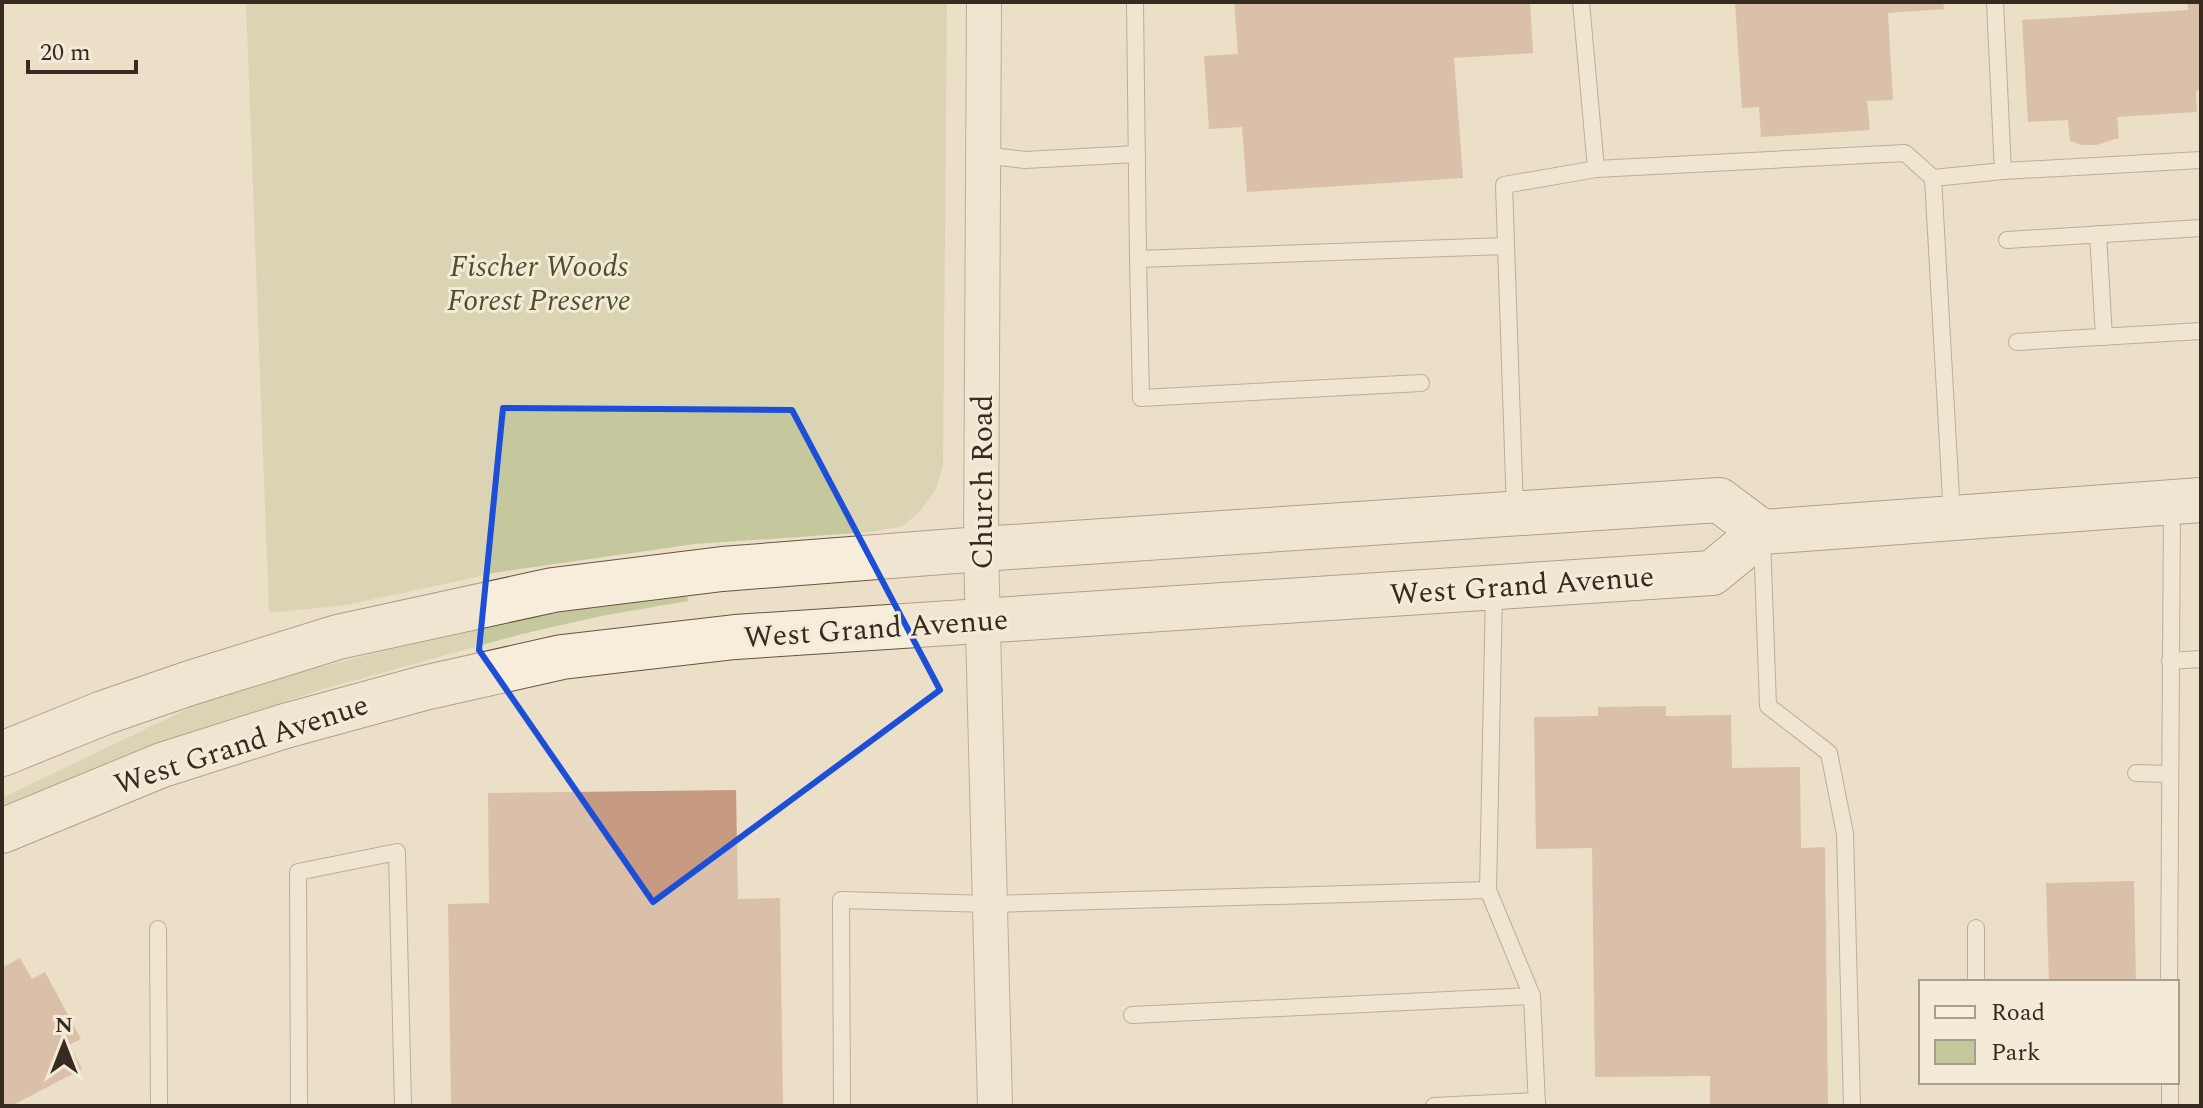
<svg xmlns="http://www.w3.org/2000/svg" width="2203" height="1108" font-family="Spectral,serif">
<rect width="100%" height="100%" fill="#ebdfc8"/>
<g fill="#c5c89d">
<path d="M246,2H947L943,465L936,489L921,510L903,526L871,532L695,544L499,572L347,605L269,613Z"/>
<path d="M687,594L688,601L601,616L522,634L320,690L142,748L2,807V798L204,701L285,676L476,628L571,610Z"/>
</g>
<g fill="#c69b81">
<path d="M1234,2H1530L1533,53L1454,58L1463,178L1247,192L1242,127L1209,129L1204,56L1238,54Z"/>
<path d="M1735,2H1943L1944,9L1888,13L1893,100L1867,101L1870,130L1761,137L1759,107L1742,108Z"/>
<path d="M2187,2H2201V90L2196,91L2197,112L2117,117L2119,138L2096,145H2081L2070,141L2068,120L2028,122L2022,20L2188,10Z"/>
<path d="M1666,706V716L1731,715L1732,768L1800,767L1801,848L1825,847L1828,1106H1710V1076L1595,1077L1592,848L1536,849L1534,717L1598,716V707Z"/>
<path d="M736,790L738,899L780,898L783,1106H451L448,904L489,903L488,793Z"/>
<path d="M2134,881L2136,982H2049L2046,883Z"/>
<path d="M20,958L32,979L45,972L81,1039L69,1045L82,1069L11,1106H2V968Z"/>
</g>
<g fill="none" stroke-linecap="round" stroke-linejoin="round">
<g stroke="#86725e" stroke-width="18">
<g id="service">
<path d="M1135,2L1138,259"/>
<path d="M983,155L1025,160L1137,154"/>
<path d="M1596,169L1905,153L1933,178"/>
<path d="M2003,171L2201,160"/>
<path d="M2098,234L2104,337"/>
<path d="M2007,240L2201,228"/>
<path d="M2017,342L2201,331"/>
<path d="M1421,383L1141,398L1138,259L1505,246"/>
<path d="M1515,511L1504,185L1596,169L1581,2"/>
<path d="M1952,516L1933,178L2003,171L1995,2"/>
<path d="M1762,539L1768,706L1829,753L1845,834L1852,1106"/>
<path d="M2170,661L2201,659"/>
<path d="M2136,773L2169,774"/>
<path d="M1488,890L1532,996L1537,1106"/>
<path d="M1976,928V982"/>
<path d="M158,929L159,1106"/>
<path d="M2169,982L2172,504"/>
<path d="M1132,1015L1532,996"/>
<path d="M2170,1082V1106"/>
<path d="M299,1106L298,872L397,852L403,1106"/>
<path d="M842,1106L841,900L991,904L1488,890L1494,590"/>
<path d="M1434,1106L1537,1101"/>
</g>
</g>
<g stroke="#86725e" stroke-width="36">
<path id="minor" d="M984,2L981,549L995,1106"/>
</g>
<g stroke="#685341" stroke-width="46">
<g id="secondary">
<path d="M2,754L103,713L190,683L338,637L553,590L722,569L981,549L1719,500L1762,532"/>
<path d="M2,831L162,765L285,726L424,688L562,657L735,637L1712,573L1762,532L2201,500"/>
</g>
</g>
<use href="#service" stroke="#f6eddb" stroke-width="16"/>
<use href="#minor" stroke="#f6eddb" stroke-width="34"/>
<use href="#secondary" stroke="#f6eddb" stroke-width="44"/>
</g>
<path d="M0 0H2203V1108H0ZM503,408L792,410L940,690L653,902L479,650Z" fill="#ebdfc8" fill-opacity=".55" fill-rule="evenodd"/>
<path fill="none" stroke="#1d4ed8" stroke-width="6" stroke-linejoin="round" d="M503,408L792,410L940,690L653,902L479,650Z"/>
<g text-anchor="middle" stroke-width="6" stroke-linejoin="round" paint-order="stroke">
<g font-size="30" font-style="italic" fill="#495229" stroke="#f3ead7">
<text x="539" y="276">Fischer Woods<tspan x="539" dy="34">Forest Preserve</tspan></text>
</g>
<g font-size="30" fill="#372b21" stroke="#f3ead7">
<text transform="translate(982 482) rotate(-90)" y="10">Church Road</text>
<text transform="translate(1522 585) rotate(-4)" y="10">West Grand Avenue</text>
<text transform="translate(876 628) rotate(-4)" y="10">West Grand Avenue</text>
<text transform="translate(241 744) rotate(-18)" y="10">West Grand Avenue</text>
</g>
</g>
<rect width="2203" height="1108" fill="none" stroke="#372b21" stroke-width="8"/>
<rect x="1919" y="980" width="260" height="104" fill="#f3ead7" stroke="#a89e8e" stroke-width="2"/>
<rect x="1935" y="1006" width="40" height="12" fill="#f6eddb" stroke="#a89e8e" stroke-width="2"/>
<text x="1991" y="1020" font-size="24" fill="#372b21">Road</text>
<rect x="1935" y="1040" width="40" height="24" fill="#c5c89d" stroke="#a89e8e" stroke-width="2"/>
<text x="1991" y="1060" font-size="24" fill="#372b21">Park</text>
<g transform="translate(64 1044)" stroke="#f3ead7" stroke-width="6" paint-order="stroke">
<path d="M0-6L14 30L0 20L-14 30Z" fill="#372b21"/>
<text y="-12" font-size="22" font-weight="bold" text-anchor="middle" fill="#372b21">N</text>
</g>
<path d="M28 60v12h108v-12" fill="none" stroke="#372b21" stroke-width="4"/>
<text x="40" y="60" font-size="24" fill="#372b21" stroke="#f3ead7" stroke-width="6" paint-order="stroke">20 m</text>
</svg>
